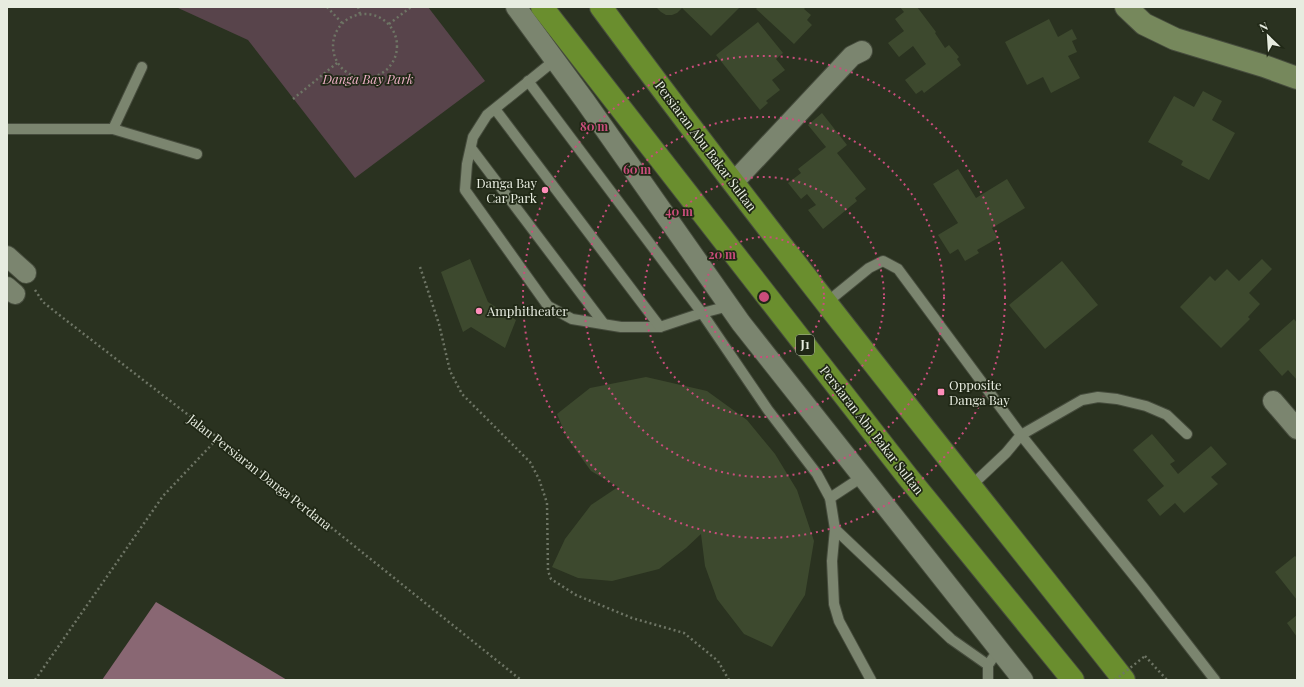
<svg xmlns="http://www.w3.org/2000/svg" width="1304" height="687" font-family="'Playfair Display',serif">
<rect width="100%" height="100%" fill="#2a3220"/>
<path fill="#58444b" d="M176,7H428L485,81L355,178L248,40Z"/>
<path fill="#896773" d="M156,602L287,680H102Z"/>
<g fill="#3d492e">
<path d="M656,7H738L739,8L711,36L682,8L677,13L672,15H666L661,12Z"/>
<path d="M758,7H806L804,9L811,15L807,20L812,25L794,44L756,9Z"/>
<path d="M900,7H917L936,32L935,33L945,48L949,45L959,57L957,59L961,65L924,93L922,90L916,94L905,80L926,64L913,46L899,57L888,43L904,31L895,19L904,12Z"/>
<path d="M1049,19L1058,37L1072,29L1077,39L1072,41L1077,52L1068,56L1080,78L1051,93L1043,77L1027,85L1005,42Z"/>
<path d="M758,22L783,53L776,59L785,70L772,80L780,90L766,101L768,103L760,110L716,55Z"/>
<path d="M1203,91L1222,101L1212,120L1235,133L1209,180L1181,165L1183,161L1148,142L1174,96L1194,107Z"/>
<path d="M822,113L847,145L837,153L866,189L855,198L857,201L823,229L808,210L816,205L807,194L801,199L788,183L801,173L798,169L826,147L808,125Z"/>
<path d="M958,169L976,198L1007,179L1025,208L992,228L998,238L977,250L979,253L965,261L958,249L950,254L938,235L958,223L933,184Z"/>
<path d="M470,259L488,302L516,320L505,348L471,327L463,332L441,272Z"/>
<path d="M1262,259L1272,269L1249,293L1260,304L1248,317L1250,319L1221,348L1180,307L1210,276L1215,281L1227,269L1239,281Z"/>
<path d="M1062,261L1098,305L1045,349L1009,305Z"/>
<path d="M1294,319L1297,323V380L1288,370L1282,376L1259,350Z"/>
<path d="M646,377L707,391L747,420L775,454L797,490L814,541L805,595L772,647L744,634L717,599L705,566L701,534L686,548L659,569L612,581L578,578L552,567L565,539L591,505L618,487L591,471L567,438L557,414L590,388Z"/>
<path d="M1152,434L1175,461L1170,464L1178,474L1211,446L1227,464L1211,477L1218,484L1184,513L1175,503L1160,516L1147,500L1164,486L1133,450Z"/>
<path d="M1295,556L1297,558V600L1275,572Z"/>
<path d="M1297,615V637L1287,623Z"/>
</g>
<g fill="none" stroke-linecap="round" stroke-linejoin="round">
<g stroke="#464c3d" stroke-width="12">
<g id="lane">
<path d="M555,60L487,115L473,137L467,164L465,190L548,306L572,319L621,327H660L702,313L729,306"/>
<path d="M528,81L702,313L768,410L817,474L830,498L835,529L832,561L834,604L839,621L871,680"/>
<path d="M495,109L660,327"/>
<path d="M7,129H113L197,154"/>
<path d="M113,129L142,67"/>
<path d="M471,148L604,324"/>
<path d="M826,303L869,268L883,261L898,269L1021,435L1006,453L971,486"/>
<path d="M1187,434L1167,415L1146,406L1117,399L1098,397L1082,400L1021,435L1143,587L1215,680"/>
<path d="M830,498L862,477"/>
<path d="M835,529L951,639L988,665"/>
<path d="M988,680V665L999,649"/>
</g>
</g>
<g stroke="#464c3d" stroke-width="22">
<g id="street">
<path d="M516,7L585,101L741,323L1023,680"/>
<path d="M733,183L852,56L862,51"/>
<path d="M7,256L26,273"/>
<path d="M7,287L15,294"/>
<path d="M1273,401L1297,429"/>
</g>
</g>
<g stroke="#464c3d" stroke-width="24">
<path id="secondary" d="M1126,7L1144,24L1175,39L1264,66L1297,78"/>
</g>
<g stroke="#464c3d" stroke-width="24">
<g id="highway">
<path d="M542,7L907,476L1073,680"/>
<path d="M601,7C770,236 948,457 1124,680"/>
</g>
</g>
<g stroke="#6e7565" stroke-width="2.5" stroke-dasharray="2 3" stroke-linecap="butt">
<path d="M327,7L342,23"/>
<path d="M358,7L360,14"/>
<circle cx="365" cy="46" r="32"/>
<path d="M389,24L411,7"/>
<path d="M293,99L337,63"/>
<path d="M420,267L439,324L450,371L462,394L530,462L539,479L547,503L548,571L551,579L576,595L632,618L684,633L718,661L729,680"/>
<path d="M35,290L43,302L58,314L271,479L521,680"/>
<path d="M1145,656L1167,680"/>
<path d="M35,680L163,496L218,438"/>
</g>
<use href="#lane" stroke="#7b856f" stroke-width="10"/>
<use href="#street" stroke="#7b856f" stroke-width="20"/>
<use href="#secondary" stroke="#76885c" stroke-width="22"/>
<use href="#highway" stroke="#6a8e2e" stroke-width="22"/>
<path stroke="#6e7565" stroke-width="2.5" stroke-dasharray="2 3" stroke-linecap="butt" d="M1115,680L1145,656"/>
</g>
<g fill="none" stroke="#cb4d7c" stroke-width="2" stroke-dasharray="2 4">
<circle cx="764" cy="297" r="60"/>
<circle cx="764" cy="297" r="120"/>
<circle cx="764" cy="297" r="180"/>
<circle cx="764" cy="297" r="241"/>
</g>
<g fill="#ff8eba" stroke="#202816" stroke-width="1.5">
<circle cx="545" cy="190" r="4"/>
<circle cx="479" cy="311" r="4"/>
<rect x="937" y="388" width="8" height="8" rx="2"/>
</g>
<g text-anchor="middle" stroke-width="3.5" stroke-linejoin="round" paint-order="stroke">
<rect fill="#202816" stroke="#abb1a3" stroke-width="1" x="796" y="335" width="18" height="20" rx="3"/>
<g font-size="12" font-weight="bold" fill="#e7ece0">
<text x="805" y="349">J1</text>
</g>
<g font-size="13" font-style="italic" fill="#ecafc4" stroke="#202816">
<text x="368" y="84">Danga Bay Park</text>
</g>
<g font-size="13" fill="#e7ece0" stroke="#202816">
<text transform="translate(706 146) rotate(53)" y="5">Persiaran Abu Bakar Sultan</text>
<text transform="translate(872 430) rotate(52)" y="5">Persiaran Abu Bakar Sultan</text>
<text transform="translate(260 472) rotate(38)" y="5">Jalan Persiaran Danga Perdana</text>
</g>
<g font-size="13" fill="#e7ece0" stroke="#202816" text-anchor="start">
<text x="537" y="188" text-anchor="end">Danga Bay<tspan x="537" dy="15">Car Park</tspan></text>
<text x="487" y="316">Amphitheater</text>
<text x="949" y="390">Opposite<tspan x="949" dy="15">Danga Bay</tspan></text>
</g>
</g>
<circle cx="764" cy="297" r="6" fill="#cb4d7c" stroke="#202816" stroke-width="2"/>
<g font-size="12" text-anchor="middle" font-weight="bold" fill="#cb4d7c" stroke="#202816" stroke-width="3.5" stroke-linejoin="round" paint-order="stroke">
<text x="594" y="131">80 m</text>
<text x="637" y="174">60 m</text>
<text x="679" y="216">40 m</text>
<text x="722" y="259">20 m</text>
</g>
<rect width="1304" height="687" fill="none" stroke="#e7ece0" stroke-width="16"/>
<g transform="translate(1268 36) rotate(335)" stroke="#202816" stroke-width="3" paint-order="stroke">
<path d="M0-3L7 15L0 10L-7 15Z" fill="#e7ece0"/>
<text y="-6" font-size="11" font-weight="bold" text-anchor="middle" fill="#e7ece0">N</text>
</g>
</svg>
